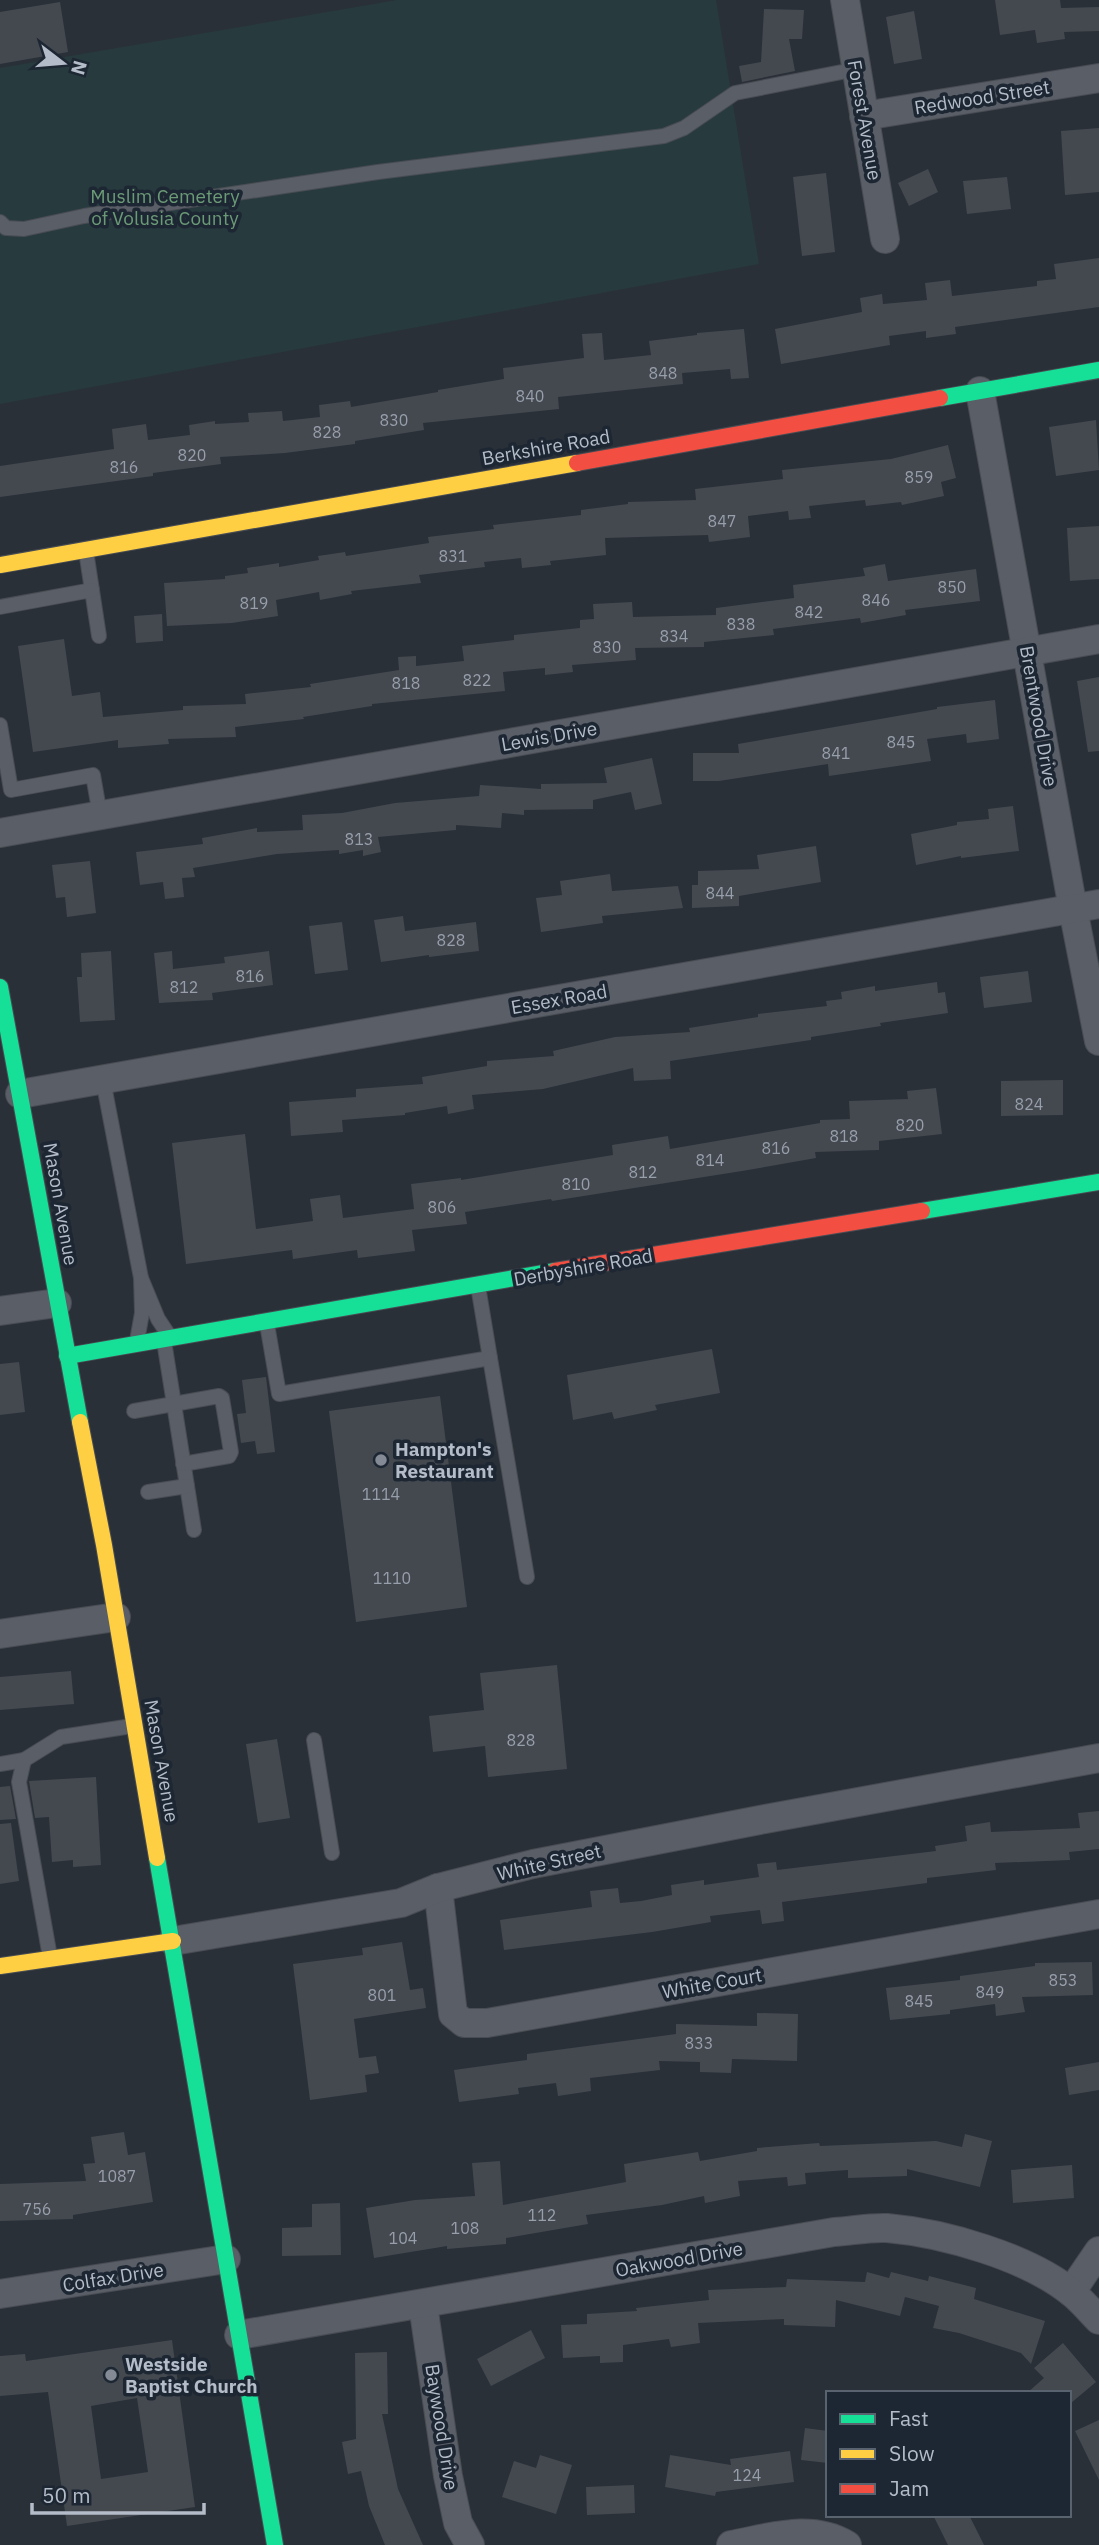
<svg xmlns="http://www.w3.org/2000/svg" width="1099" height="2545" font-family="'IBM Plex Sans',sans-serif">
<rect width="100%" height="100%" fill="#2a3038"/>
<path fill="#273a3e" d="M397,0H716L759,264L0,404V68Z"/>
<g fill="#444950" fill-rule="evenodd">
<path d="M995,0H1060L1061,8L1099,7V31L1064,32L1065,39L1037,43L1035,30L1000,35Z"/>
<path d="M60,2L68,52L0,64V12Z"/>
<path d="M764,9L804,10L802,39H789L795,71L742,82L739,66L761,62Z"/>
<path d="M914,11L922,59L894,64L886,17Z"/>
<path d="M1099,128V192L1065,195L1061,131Z"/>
<path d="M928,169L938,192L909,206L898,183Z"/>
<path d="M826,173L835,252L802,256L793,177Z"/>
<path d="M1007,177L1011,209L967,214L963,181Z"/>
<path d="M1099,258V307L955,327L956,334L926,338V331L889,336L890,345L781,364L775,329L862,312L860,298L882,294L883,304L927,300L925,283L950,280L952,296L1037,286V281L1056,279L1054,264Z"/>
<path d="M744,329L749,378L731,379L730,369L682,373L683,384L558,397L559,409L423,423L424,430L355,441V444L285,453L220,457L221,464L153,473V476L0,497V466L114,449L112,429L146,424L148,440L190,435L189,425L215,421V424L249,422L248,413L282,411L283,421L320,417L319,405L350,401L351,407L438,392V390L504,379L503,368L584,358L582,334L602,333L604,360L651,355L649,341L697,335V333Z"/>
<path d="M1096,420L1099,470L1056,476L1049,427Z"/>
<path d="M948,445L956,478L941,482L944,496L902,505L901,502L866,506L865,500L809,506L811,518L789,520L788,511L748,516L750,537L709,542L708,535L605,538L606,555L550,561L551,565L522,568L521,558L484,562L485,567L419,575L421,583L351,591L352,594L320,600L319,592L276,600L278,616L232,623L167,626L164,583L225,579V576L248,573L247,568L279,563V567L319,560L318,556L345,552L346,556L429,543L428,537L494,529L493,525L581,515V510L628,504V502L696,500L695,489L783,479L782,470L891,459Z"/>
<path d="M1099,526V579L1070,581L1067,528Z"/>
<path d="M885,564L888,581L976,569L980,601L905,610L906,615L861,623L860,618L773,629L774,635L704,642V647L635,648L636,660L572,665L573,672L545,675V668L503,672L505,691L372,704V706L303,717L304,719L235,727L236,737L168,739L169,744L118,748V740L33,752L18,646L64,639L72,696L100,692L103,717L183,710V706L246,704L245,694L311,687L310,684L399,670L398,657L416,656V666L464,661L462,646L514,640V635L580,628V620L594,619L593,604L632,602L633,617L716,615V608L794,598L793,585L865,576L863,568Z"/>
<path d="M162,614L163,641L136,643L134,616Z"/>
<path d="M1099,677V751L1088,752L1077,681Z"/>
<path d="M995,700L999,739L967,743L966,734L927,739L931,761L829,776L828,764L719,781H693V753H739L738,744L937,709V707Z"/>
<path d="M652,758L662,804L635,810L631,792L593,800V809L524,810V815L502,813L501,828L456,825V830L378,837L381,852L363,856V850L339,854V850L277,854L193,868L195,877L182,878L184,897L165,899L163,882L140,885L136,852L203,844L202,838L257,828V832L303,830L302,815L342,813L395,803L479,796L480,785L541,789V784L607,783L604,768Z"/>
<path d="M1013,806L1019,851L961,858V856L916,865L911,834L957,825V822L989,819L988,809Z"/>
<path d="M816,846L821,882L739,896V906L692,908V885H698V871L759,869L757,855Z"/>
<path d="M90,861L96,913L67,917L65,897L56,898L52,865Z"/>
<path d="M610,874L612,891L678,886L683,908L602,916L603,923L541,932L536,898L562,895L560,881Z"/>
<path d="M403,916L405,931L476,922L479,951L429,957V955L381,962L374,920Z"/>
<path d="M342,922L348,970L315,974L309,926Z"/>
<path d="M111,951L115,1020L80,1022L77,977H82L81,953Z"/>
<path d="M172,951L173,969L225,963L224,957L269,951L273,985L212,993L213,1000L159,1003L154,953Z"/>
<path d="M1028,971L1032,1002L984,1008L980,977Z"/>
<path d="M937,982L938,993L945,992L948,1013L880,1023L881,1026L811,1037V1040L670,1061L671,1079L634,1081L633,1068L543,1089L472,1095L474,1109L448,1114L447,1106L405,1113V1115L342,1120L343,1132L291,1136L289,1102L356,1097V1089L423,1084L422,1077L487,1066V1061L554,1056L553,1051L615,1037L690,1032L689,1028L758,1017V1014L827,1006L826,1001L842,999L841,992L875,986V991Z"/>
<path d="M1063,1080V1115L1001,1116V1081Z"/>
<path d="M936,1088L942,1134L879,1141V1150L815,1152L816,1158L742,1171L552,1201L551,1199L465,1212L467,1224L412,1230L415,1251L358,1258L357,1250L293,1259L292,1250L186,1264L172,1143L245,1134L256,1229L313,1221L310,1199L340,1195L343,1218L414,1209L411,1184L461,1178V1180L613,1155L612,1145L668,1136L670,1149L820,1123V1120L850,1119L849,1101L908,1099L907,1091Z"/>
<path d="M712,1349L720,1393L655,1405L657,1410L614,1419L612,1412L573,1420L567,1375Z"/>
<path d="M19,1362L25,1412L0,1415V1364Z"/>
<path d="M266,1377L275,1452L257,1454L255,1441L241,1443L237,1414L246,1413L242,1380Z"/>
<path d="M440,1396L467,1607L356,1622L329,1411Z"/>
<path d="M557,1665L567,1769L488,1777L485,1746L433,1752L429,1716L484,1710L480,1673Z"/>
<path d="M71,1671L74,1704L0,1710V1677Z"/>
<path d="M277,1739L290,1818L258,1823L246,1744Z"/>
<path d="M96,1777L101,1865L73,1867V1860L52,1862L49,1817L35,1818L29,1781Z"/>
<path d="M10,1786L16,1819L0,1820V1787Z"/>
<path d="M1099,1811V1849L1069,1852L1070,1860L995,1863L996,1870L927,1878V1883L782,1902L784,1921L762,1924L760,1910L710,1916L711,1922L652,1932L504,1950L500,1920L592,1907L590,1891L618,1888L620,1903L641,1901L672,1895L671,1885L704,1880V1885L759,1877L757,1864L776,1862L777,1870L936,1851L935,1846L967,1841L965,1826L990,1822L991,1832L1080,1828L1078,1813Z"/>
<path d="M11,1823L19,1881L0,1884V1824Z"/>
<path d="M402,1942L410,1990L423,1988L426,2008L354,2019L359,2058L376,2056L379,2073L365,2075L367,2092L310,2100L293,1964L363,1955L362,1948Z"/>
<path d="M1092,1962L1093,1995L1022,1997L1025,2012L996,2016L995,2004L950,2010V2014L890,2020L886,1988L960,1980V1976L1035,1966V1963Z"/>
<path d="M757,2013L798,2014L797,2061L732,2059L731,2073L700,2072V2062L659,2061L660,2070L590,2078L591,2091L558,2096L556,2083L518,2088L519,2094L459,2102L454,2070L527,2060V2054L676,2034V2024L757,2026Z"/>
<path d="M1099,2062V2090L1069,2095L1065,2068Z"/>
<path d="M124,2132L128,2155L145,2152L153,2202L73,2215V2219L0,2221V2184L86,2181L83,2164L95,2163L91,2137Z"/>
<path d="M965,2134L992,2141L980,2187L907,2169V2176L848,2178V2170L805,2173L806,2184L788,2186L787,2177L738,2181L740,2196L705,2203L704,2196L662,2205L586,2215L588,2224L506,2238V2244L447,2249V2246L374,2258L366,2208L415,2200L475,2196L472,2163L500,2161L503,2205L626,2182L624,2164L698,2152L700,2161L757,2151V2148L819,2143L820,2146L936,2141L962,2147Z"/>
<path d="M1072,2165L1074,2198L1013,2203L1011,2170Z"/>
<path d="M340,2203L341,2255L282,2256V2228L312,2227V2204Z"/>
<path d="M867,2272L889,2278L891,2272L928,2281L929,2276L976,2288L974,2299L1045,2321L1031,2364L1021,2353L959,2333L933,2328L939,2306L905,2297L900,2316L836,2300L835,2327L784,2325V2319L698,2323L700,2343L671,2347L669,2339L623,2345V2362L600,2363V2356L563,2358L561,2325L587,2324V2314L637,2311L636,2308L709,2300L708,2290L786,2287L787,2279L865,2282Z"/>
<path d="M531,2330L545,2358L491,2386L477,2359Z"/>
<path d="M172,2340L195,2507L67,2526L48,2392L0,2396V2356L25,2354L26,2361ZM137,2398L148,2472L101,2479L91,2406Z"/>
<path d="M1063,2343L1096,2382L1071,2403L1069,2393H1027L1044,2378L1034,2368Z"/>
<path d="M387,2352L388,2414H382L398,2489L423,2545H385L369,2506L361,2471L348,2474L342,2442L356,2439L355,2353Z"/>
<path d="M1099,2420V2480L1075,2431Z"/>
<path d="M805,2428L828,2431V2463L801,2460Z"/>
<path d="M790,2451L794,2482L716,2492L715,2496L665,2487L670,2455L731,2465L730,2459Z"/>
<path d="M540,2455L572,2465L556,2514L502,2497L514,2461L536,2468Z"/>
<path d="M634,2485L635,2513L587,2515L586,2487Z"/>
<path d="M933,2515H969L984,2545H948Z"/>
</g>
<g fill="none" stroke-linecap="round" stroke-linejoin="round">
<g stroke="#484c53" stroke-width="16">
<g id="lane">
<path d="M0,222L6,228L24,229L84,216L378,172L664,136L684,128L735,93L857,69"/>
<path d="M86,551L99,636"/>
<path d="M0,607L92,590"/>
<path d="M0,725L11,790L93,775L100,815"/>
<path d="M103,1080L141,1278"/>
<path d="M267,1324L279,1394L490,1358L478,1286"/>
<path d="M137,1341L142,1313L141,1278L158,1319L168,1334"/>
<path d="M164,1341L194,1530"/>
<path d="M490,1358L527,1577"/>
<path d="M134,1411L219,1396L222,1398L231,1452L229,1456L183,1464"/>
<path d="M148,1492L187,1486"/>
<path d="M314,1740L332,1853"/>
<path d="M0,1764L24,1760"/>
<path d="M50,1957L19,1782L24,1760L61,1737L132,1726"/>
</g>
</g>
<g stroke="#484c53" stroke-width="30">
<g id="street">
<path d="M845,0L885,239"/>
<path d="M864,116L1099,78"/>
<path d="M980,391L1073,909L1099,1041"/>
<path d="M0,833L1099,639"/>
<path d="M20,1094L1099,904"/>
<path d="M0,1311L57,1303"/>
<path d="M0,1634L116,1617"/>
<path d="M438,1888L453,2014L464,2023H487L1099,1914"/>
<path d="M173,1941L401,1903L438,1888L533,1864L765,1819L1099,1758"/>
<path d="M1071,2292L1099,2251"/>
<path d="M0,2294L226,2259"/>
<path d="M423,2305L448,2476L458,2523L470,2545"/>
<path d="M239,2335L834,2232C851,2231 870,2227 887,2228C944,2233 1028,2257 1072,2293C1082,2301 1090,2311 1099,2320"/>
<path d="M731,2545C769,2538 811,2523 847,2545"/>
</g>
</g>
<g stroke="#484c53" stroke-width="18">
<g id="fast">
<path d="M940,398L1099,370"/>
<path d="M0,987L80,1422"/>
<path d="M922,1211L1099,1182"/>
<path d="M67,1356L555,1271"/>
<path d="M157,1858L275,2545"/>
</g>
</g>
<g stroke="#484c53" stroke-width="18">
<g id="slow">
<path d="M0,565L577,463"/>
<path d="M80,1422L104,1545L157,1858"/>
<path d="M0,1966L173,1941"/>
</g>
</g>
<g stroke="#484c53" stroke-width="18">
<g id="jam">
<path d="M577,463L940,398"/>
<path d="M555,1271L922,1211"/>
</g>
</g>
<use href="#lane" stroke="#5a5e66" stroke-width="14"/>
<use href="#street" stroke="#5a5e66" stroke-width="28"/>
<use href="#fast" stroke="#16e098" stroke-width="16"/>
<use href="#slow" stroke="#ffcf43" stroke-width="16"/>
<use href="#jam" stroke="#f24e42" stroke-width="16"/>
</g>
<g fill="#848b96" stroke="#1d2633" stroke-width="2.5">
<circle cx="381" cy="1460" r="7"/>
<circle cx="111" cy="2375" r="7"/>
</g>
<g text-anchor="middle" stroke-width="7" stroke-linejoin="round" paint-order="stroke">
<g font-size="16" fill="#989fab">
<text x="663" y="379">848</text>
<text x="530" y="402">840</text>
<text x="394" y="426">830</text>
<text x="327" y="438">828</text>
<text x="192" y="461">820</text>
<text x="124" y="473">816</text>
<text x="919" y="483">859</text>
<text x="722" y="527">847</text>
<text x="453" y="562">831</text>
<text x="952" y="593">850</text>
<text x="876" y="606">846</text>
<text x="254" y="609">819</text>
<text x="809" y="618">842</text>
<text x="741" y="630">838</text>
<text x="674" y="642">834</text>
<text x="607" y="653">830</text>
<text x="477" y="686">822</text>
<text x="406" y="689">818</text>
<text x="901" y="748">845</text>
<text x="836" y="759">841</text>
<text x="359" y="845">813</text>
<text x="720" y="899">844</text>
<text x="451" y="946">828</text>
<text x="250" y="982">816</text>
<text x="184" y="993">812</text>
<text x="1029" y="1110">824</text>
<text x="910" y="1131">820</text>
<text x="844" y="1142">818</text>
<text x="776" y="1154">816</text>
<text x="710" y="1166">814</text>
<text x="643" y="1178">812</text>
<text x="576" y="1190">810</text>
<text x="442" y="1213">806</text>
<text x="381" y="1500">1114</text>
<text x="392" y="1584">1110</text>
<text x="521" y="1746">828</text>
<text x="1063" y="1986">853</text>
<text x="990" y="1998">849</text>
<text x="382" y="2001">801</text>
<text x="919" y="2007">845</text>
<text x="699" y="2049">833</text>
<text x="117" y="2182">1087</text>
<text x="37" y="2215">756</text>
<text x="542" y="2221">112</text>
<text x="465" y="2234">108</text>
<text x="403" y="2244">104</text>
<text x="747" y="2481">124</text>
</g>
<g font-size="19" fill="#b4bcc9" stroke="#1d2633">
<text transform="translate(982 97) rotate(-9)" y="7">Redwood Street</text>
<text transform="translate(865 120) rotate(80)" y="7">Forest Avenue</text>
<text transform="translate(546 447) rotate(-10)" y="7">Berkshire Road</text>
<text transform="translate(1039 716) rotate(80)" y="7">Brentwood Drive</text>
<text transform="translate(549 736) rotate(-10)" y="7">Lewis Drive</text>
<text transform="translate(559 999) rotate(-10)" y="7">Essex Road</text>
<text transform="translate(61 1204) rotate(80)" y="7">Mason Avenue</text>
<text transform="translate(583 1267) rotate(-10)" y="7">Derbyshire Road</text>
<text transform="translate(162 1761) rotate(80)" y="7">Mason Avenue</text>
<text transform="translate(549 1862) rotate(-13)" y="7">White Street</text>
<text transform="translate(712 1983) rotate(-10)" y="7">White Court</text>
<text transform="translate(679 2259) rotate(-10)" y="7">Oakwood Drive</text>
<text transform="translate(113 2277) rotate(-9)" y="7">Colfax Drive</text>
<text transform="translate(442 2427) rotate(81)" y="7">Baywood Drive</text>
</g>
<g font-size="19" fill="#6b9a76" stroke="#1d2633">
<text x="165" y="203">Muslim Cemetery<tspan x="165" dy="22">of Volusia County</tspan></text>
</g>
<g font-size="19" font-weight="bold" fill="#b4bcc9" stroke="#1d2633" text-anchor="start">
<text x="395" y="1456">Hampton's<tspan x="395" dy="22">Restaurant</tspan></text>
<text x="125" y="2371">Westside<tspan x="125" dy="22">Baptist Church</tspan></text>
</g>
</g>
<rect x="826" y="2391" width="245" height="126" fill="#1d2633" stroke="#59626f" stroke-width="2"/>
<rect x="840" y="2414" width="35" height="10" fill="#16e098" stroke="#59626f" stroke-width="2"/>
<text x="889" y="2426" font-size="21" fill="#b4bcc9">Fast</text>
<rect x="840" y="2449" width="35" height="10" fill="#ffcf43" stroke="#59626f" stroke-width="2"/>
<text x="889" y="2461" font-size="21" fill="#b4bcc9">Slow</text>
<rect x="840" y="2484" width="35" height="10" fill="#f24e42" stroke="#59626f" stroke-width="2"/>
<text x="889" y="2496" font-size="21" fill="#b4bcc9">Jam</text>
<g transform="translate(63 63) rotate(106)" stroke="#1d2633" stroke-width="5" paint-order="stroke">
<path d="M0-5L12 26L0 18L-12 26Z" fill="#b4bcc9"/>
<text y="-10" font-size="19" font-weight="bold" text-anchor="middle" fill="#b4bcc9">N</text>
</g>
<path d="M32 2503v10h172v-10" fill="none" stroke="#b4bcc9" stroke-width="3.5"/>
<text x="42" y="2503" font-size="21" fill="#b4bcc9" stroke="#1d2633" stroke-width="5" paint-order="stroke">50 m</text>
</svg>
